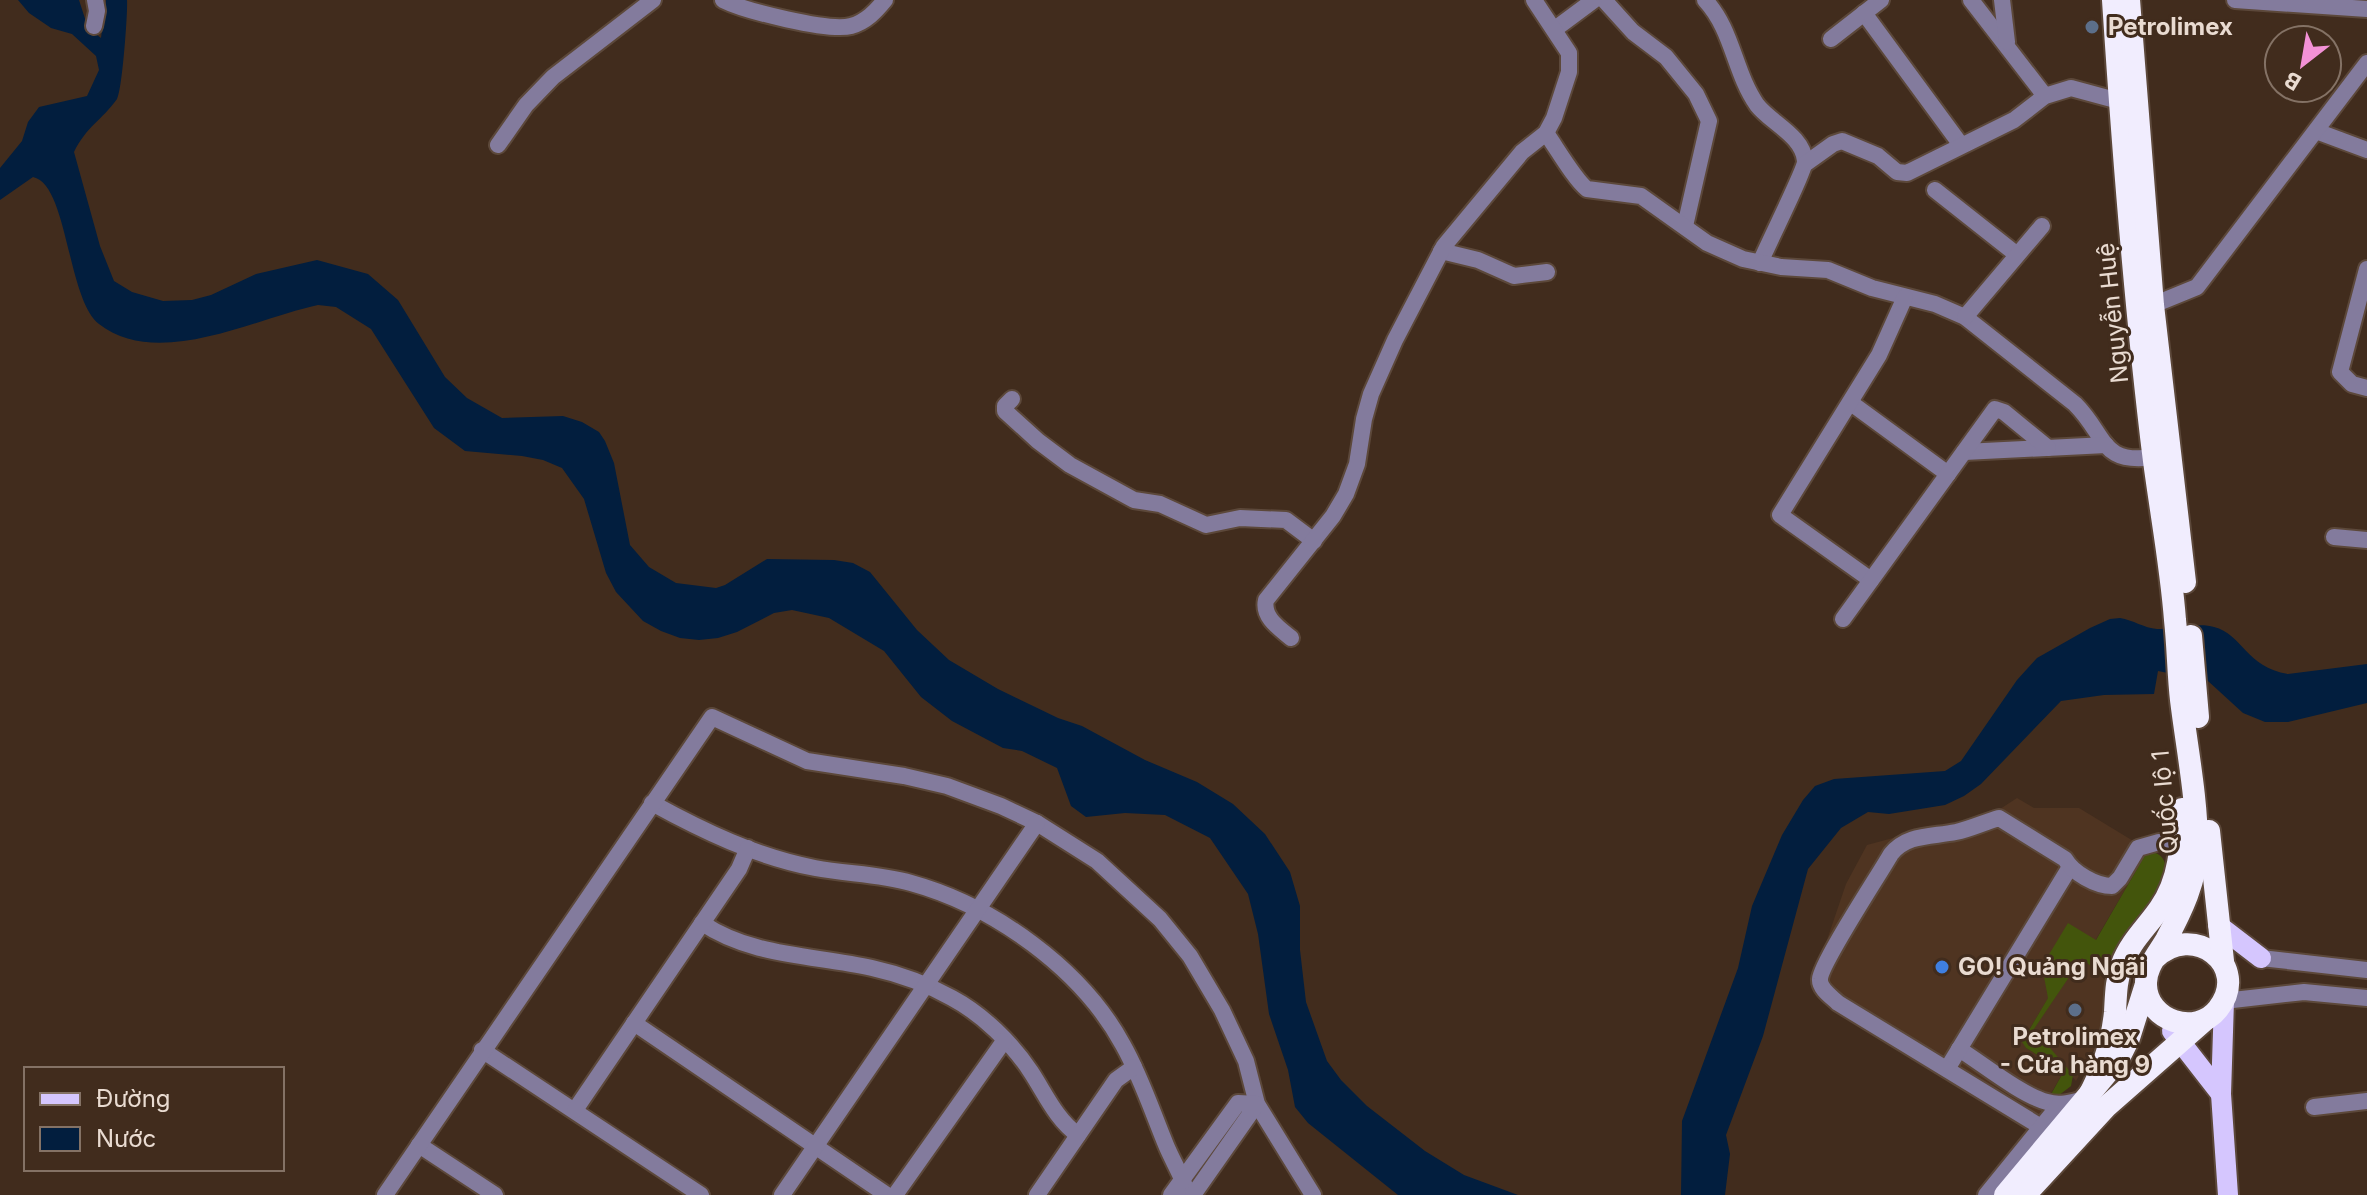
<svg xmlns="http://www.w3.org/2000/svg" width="2367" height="1195" font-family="Inter,sans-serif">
<rect width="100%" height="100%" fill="#412c1d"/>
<g fill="#4f3421">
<path d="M2017,798L2034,808H2079L2148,850L2088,953L2079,947L2023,1040L2026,1048L2064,1071L2050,1095L2054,1099L2033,1126L1822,998L1813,989V981L1846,884L1867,845L1904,835L1934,832L1994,813Z"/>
<path d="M2082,957L2107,982L2099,1040L2076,1081L2033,1030Z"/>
</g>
<path fill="#43550c" d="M2148,850C2167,855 2167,865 2165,882L2100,975L2082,958L2034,1029L2073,1075L2071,1086L2054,1099L2050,1096L2064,1071L2026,1048L2022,1042L2048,998L2042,966L2068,923L2096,940Z"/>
<g fill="#021e3e">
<path d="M18,0H79L88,28L101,38L106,0H127C128,12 122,92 117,99C102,120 86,127 74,152L100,246L114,281L132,292L163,301L192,300L211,295L256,274L317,260L368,274L398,300L445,377L467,398L502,418L563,416L582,422L599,432L605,441L614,463L630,545L649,567L676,583L716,588L725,585L767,559L834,560L853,563L870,572L917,630L949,660L998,689L1058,718L1082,726L1145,760L1197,782L1233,804L1265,834L1290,872L1300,906V950L1306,1002L1327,1061L1341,1080L1367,1106L1425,1151L1464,1175L1518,1195H1398L1308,1123L1295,1107L1288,1070L1269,1014L1258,934L1248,894L1210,838L1165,815L1125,813L1086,817L1071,806L1057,768L1022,751L1003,748L952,721L921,697L884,651L829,618L792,610L774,613L737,632L718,638L699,640L680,638L661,631L643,621L616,592L606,573L584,499L562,468L543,460L522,456L465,451L434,428L371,329L336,307L318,305C253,319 158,370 99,324C67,299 68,184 33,177L0,200V168L22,141L28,122L39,107L87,96L99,70L96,56L72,34L51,28L29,13Z"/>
<path d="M2120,618C2133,620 2144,628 2157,629C2175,630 2197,622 2214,627C2242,634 2246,667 2288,674L2367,664V703L2288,722H2265L2243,713L2208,681L2158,671L2154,694L2104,695L2061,701L1981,784L1964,796L1945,805L1889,814L1868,812L1841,828L1808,869L1763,1036L1726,1135L1730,1154L1725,1195H1681L1682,1121L1738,968L1752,906L1782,835L1803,800L1815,786L1834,779L1945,771L1961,761L2017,680L2037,658L2090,628L2110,619Z"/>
</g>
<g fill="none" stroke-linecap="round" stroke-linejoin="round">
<g stroke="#5c483a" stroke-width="20">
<g id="minor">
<path d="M723,0C745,11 829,32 851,26C866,22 876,11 885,0"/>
<path d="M1604,0L1633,32L1666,57L1696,94L1709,121L1685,226"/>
<path d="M1705,0C1733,30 1734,72 1757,105C1771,123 1803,136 1805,161C1805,170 1766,248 1760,263"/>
<path d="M1971,0L2045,96"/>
<path d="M2002,0L2007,42"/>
<path d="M2235,0L2367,9"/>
<path d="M1864,13L1961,145"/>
<path d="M94,26L97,11L95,0"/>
<path d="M1555,29L1594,0"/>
<path d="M1831,39L1881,0"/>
<path d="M2316,131L2367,150"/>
<path d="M1546,133C1556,147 1575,180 1587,189L1641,196L1707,243L1743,259L1781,267L1828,270L1872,288L1935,304L1965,317L2075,404C2107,436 2100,465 2154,457"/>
<path d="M498,145L526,105L553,77L653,0"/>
<path d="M1805,164L1833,144L1842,141L1878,156L1897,172L1907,173L2014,120L2045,96L2071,88L2119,101"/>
<path d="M1935,190L2016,254"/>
<path d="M1441,251L1478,260L1514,276L1547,272"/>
<path d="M2367,269L2340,372L2352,384L2367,388"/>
<path d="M2153,305L2197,287L2367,63"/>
<path d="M1965,317L2042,226"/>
<path d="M1012,399L1005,406V411L1038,441L1070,465L1134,500L1160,504L1206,525L1240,518L1286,520L1314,541"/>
<path d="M1851,403L1948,474"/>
<path d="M1964,452L2106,445"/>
<path d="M2334,537L2367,540"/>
<path d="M1871,580L1780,515L1879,355L1905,297"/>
<path d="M1843,619L1995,409L2004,412L2048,448"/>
<path d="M1291,638C1279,628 1262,617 1266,600L1333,516L1346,494L1357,464L1364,419L1371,394L1395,340L1444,246L1522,152L1546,133L1554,118L1569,72V53L1534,0"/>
<path d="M652,803C703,831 757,857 815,868C847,874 880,874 911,883C994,906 1082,969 1123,1045C1141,1077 1152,1111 1166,1145C1173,1162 1183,1177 1188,1195"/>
<path d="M702,923C752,957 815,955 872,968C899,974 927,984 952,998C982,1014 1012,1043 1031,1072C1046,1095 1056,1119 1078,1135"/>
<path d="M2261,958L2367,970"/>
<path d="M2224,1001L2304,992L2367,998"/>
<path d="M634,1023L887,1195"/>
<path d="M1959,1049C1983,1064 2021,1095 2047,1102C2060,1106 2073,1102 2085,1099"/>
<path d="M482,1050L701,1195"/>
<path d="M1947,1069L2070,867"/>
<path d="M2314,1107L2367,1101"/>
<path d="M575,1110L739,869L748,848"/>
<path d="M2041,1127L1838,1003C1832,997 1819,989 1820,979C1821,963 1879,875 1891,854C1907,834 1931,837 1956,832C1970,829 1985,822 1999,818L2065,859C2073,873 2096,886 2112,886L2120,878L2138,848L2159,842L2181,845"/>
<path d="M419,1145L495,1195"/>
<path d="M385,1195L712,717L807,761L904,776L947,786L1001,806L1037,823L1097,861L1160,919L1190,956L1222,1010L1246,1061L1257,1104L1313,1195"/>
<path d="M782,1195L1037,823"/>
<path d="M895,1195L1004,1041"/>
<path d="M1037,1195L1116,1080L1134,1067"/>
<path d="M1171,1195L1238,1103L1257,1104L1193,1195"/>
<path d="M1986,1195L2060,1104"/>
</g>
</g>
<g stroke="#5c483a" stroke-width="24">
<g id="major">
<path d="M2218,925L2261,958"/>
<path d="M2224,1001L2221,1094L2228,1195"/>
<path d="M2172,1031L2221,1094"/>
</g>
</g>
<g stroke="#5c483a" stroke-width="26">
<g id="highway">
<path d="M2113,0C2123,154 2135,308 2154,461C2161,514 2171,567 2175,620C2178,647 2178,674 2181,700C2187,749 2197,798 2197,847C2197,880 2181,912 2166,940C2158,954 2145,968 2146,985C2147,1021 2196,1037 2218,1009C2252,966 2193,920 2154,959"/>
<path d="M2129,0L2153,305L2185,582"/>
<path d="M2191,636L2198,717"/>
<path d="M2209,831L2223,961"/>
<path d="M2087,1099C2102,1072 2112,1042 2115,1012C2116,995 2116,980 2122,964C2130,942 2147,927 2160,908C2181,878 2181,844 2182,809"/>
<path d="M2005,1195L2118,1060L2129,1038L2146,984"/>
<path d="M2025,1195L2106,1107L2205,1020"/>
</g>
</g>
<use href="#minor" stroke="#837b9d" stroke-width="16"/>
<use href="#major" stroke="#d5c6fe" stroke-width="20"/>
<use href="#highway" stroke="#f1edfe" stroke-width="22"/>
</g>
<g fill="#5c6f8a" stroke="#412c1d" stroke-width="3">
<circle cx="2092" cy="27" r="8"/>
<circle cx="2075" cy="1010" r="8"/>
</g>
<circle fill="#3f7fe0" stroke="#412c1d" stroke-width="3" cx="1942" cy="967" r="8"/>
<g text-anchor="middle" stroke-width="6" stroke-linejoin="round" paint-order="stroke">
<g font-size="24" font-weight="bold" fill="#e9dbd1" stroke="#412c1d" text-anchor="start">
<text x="2108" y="35">Petrolimex</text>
<text x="1958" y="975">GO! Quảng Ngãi</text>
<text x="2075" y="1045" text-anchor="middle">Petrolimex<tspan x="2075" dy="28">- Cửa hàng 9</tspan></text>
</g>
<g font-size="24" fill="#e9dbd1" stroke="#412c1d">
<text transform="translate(2113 313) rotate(-96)" y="8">Nguyễn Huệ</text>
<text transform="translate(2165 802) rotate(-95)" y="8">Quốc lộ 1</text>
</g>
</g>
<rect x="24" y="1067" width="260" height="104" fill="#412c1d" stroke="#847265" stroke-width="2"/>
<rect x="40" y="1093" width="40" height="12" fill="#d5c6fe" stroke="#847265" stroke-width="2"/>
<text x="96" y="1107" font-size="24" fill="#e9dbd1">Đường</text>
<rect x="40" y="1127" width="40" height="24" fill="#021e3e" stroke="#847265" stroke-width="2"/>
<text x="96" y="1147" font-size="24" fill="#e9dbd1">Nước</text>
<g transform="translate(2303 64) rotate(211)"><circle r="38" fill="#412c1d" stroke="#847265" stroke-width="2"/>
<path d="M0-6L14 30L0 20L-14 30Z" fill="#f391d6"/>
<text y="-12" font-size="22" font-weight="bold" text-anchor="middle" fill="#e9dbd1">B</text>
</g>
</svg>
